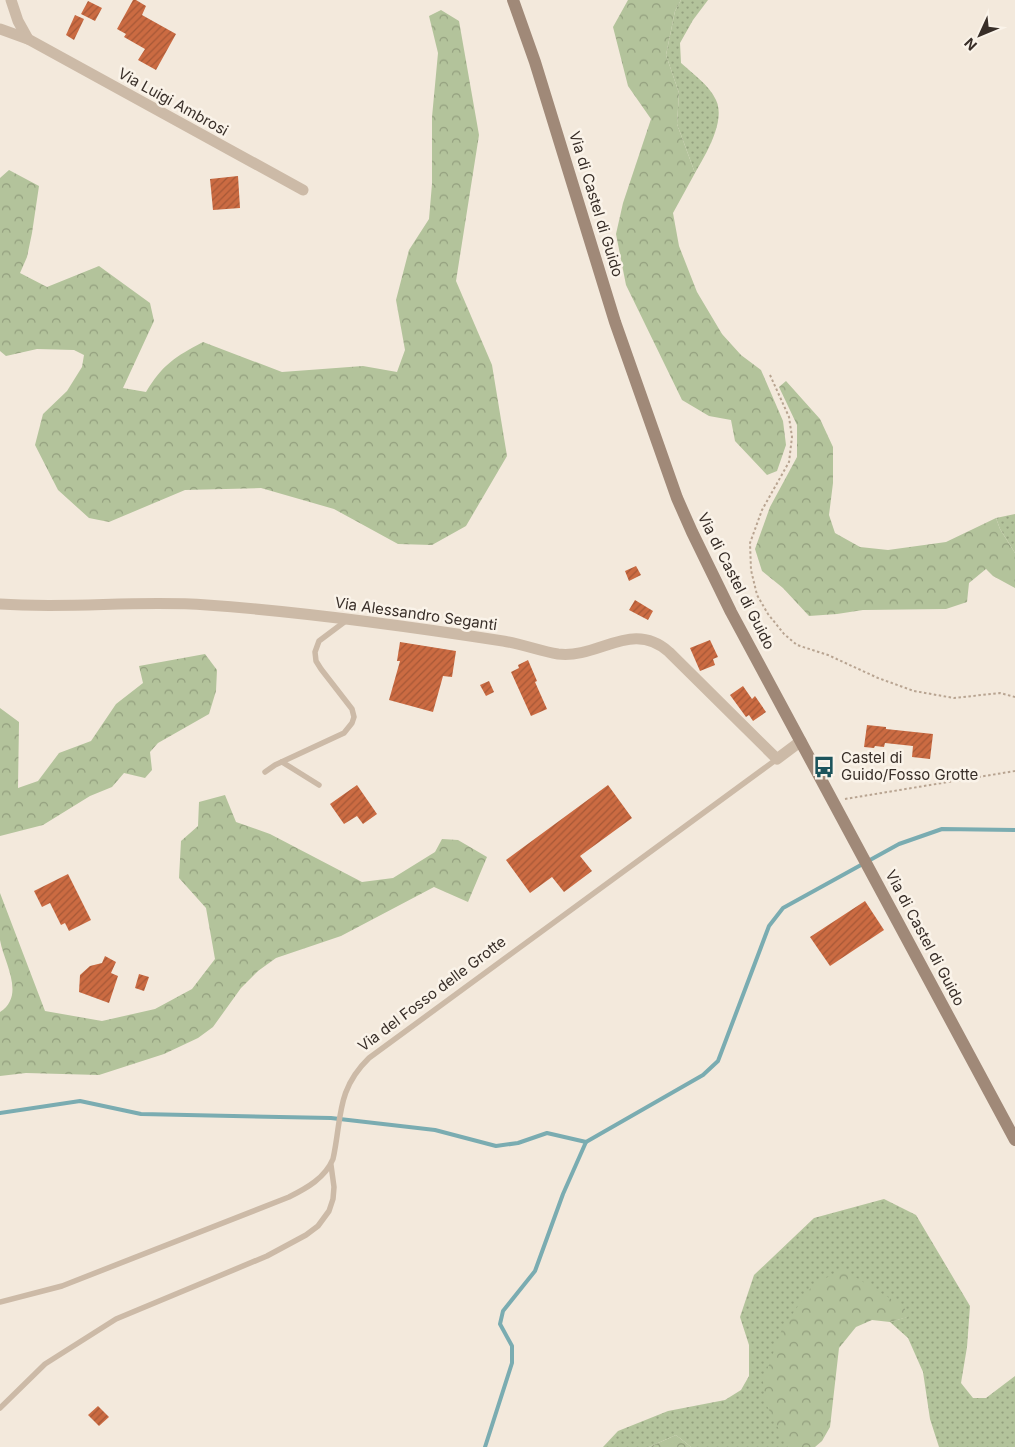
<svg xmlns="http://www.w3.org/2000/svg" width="1015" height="1447" font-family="Inter,sans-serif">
<defs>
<pattern id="grass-dots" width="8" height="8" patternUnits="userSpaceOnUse" patternTransform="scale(1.25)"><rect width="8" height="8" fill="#b3c39b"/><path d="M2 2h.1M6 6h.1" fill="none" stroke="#939f7e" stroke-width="1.8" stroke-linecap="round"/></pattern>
<pattern id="forest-crowns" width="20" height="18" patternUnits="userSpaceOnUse" patternTransform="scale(1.25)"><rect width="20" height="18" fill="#b3c39b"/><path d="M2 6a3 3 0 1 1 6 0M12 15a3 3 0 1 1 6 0" fill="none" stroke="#939f7e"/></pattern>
<pattern id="building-hatch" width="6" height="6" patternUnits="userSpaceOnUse" patternTransform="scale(1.25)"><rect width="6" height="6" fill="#cb6b42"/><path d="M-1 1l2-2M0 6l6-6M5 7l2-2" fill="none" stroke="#a65837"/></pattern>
</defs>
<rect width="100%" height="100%" fill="#f3e9dc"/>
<g fill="url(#grass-dots)">
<path d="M681,0H708L693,20L680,43L681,63C692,73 709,85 716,100C726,121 706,154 695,173L677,124L679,93L666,55L675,11Z"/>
<path d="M1015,514V553L1000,529L996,518Z"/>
<path d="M884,1199L916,1215L970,1306L967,1347L961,1383L973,1398H986L1015,1376V1447H939L930,1419L923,1372L908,1338L890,1322L907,1317L842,1270L788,1447H691L676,1435L649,1447H603L618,1431L668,1411L725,1400L741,1390L749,1376V1345L740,1317L754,1275L814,1218Z"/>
</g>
<g fill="url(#forest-crowns)">
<path d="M628,0H681L675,11L666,55L679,93L677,124L695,173L673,213L679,246L697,292L722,334L741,355L761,370L783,421L786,445L777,471L767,475L735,441L731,420L709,416L682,400L626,285L616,234L623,203L651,119L628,86L613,27Z"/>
<path d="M441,10L459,21L479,135L456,281L492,365L507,456L466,526L432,545L398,544L334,509L261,488L185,490L109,522L89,518L58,490L35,445L43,414L67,391L82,367L84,355L74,350L37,349L6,356L0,351V178L9,170L39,186L32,233L27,257L20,273L47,287L99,266L150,303L154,321L123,388L146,392C163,364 175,357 203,342L282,372L363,366L397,372L405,350L396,300L409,250L429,219L432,184V117L438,53L429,16Z"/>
<path d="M786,381L820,419L833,447V483L829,515L835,533L860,547L888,550L946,542L996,518L1000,529L1015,553V588L993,576L986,569L969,583L967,602L946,609L863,610L837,614L809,616L783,588L762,571L755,549L770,507L797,457V425L779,387Z"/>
<path d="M205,654L217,670L216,691L209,714L158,743L150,752L152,770L145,778L124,773L112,787L90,796L43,825L0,836V708L19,722L18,788L38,781L59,753L91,741L116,704L143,683L139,666Z"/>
<path d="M225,795L236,822L270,834L362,882L393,878L435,852L442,839L458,840L487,857L468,902L434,887L341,936L276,958L258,971L241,988L213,1027L198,1038L164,1054L99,1075L26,1073L0,1076V1012C26,995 4,963 0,940C0,925 0,908 0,893L45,1011L102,1021L155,1009L192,989L215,959L206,908L179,878L181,841L198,826L199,802Z"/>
<path d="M842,1269L904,1307L908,1317L890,1322L872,1320L856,1327L839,1348L830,1427L822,1441L815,1447H788L766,1404L763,1381L782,1329L812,1286Z"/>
<path d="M676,1435L691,1447H649Z"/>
</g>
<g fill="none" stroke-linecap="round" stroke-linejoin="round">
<g stroke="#7aacb1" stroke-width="4">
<path d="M0,1113L80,1101L141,1114L331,1118L435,1130L496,1146L518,1143L547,1133L586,1142L703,1075L718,1061L769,926L783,908L899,844L942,829L1015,830"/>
<path d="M485,1447L512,1363V1346L500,1324L503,1311L535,1271L563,1194L586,1142"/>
</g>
</g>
<g fill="url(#building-hatch)">
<path d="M133,0H136L146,6L142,15L176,34L156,70L138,60L145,49L124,37L126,34L117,29Z"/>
<path d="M88,1L102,8L95,21L81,14Z"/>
<path d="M75,15L84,19L74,40L66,35Z"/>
<path d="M238,176L240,208L213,210L210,179Z"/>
<path d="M636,566L641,575L629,581L625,571Z"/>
<path d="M635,600L653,611L648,620L629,610Z"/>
<path d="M710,640L718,657L713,659L715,665L700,671L690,648Z"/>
<path d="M400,642L456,651L452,677L443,676L433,712L389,700L400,661H397Z"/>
<path d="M528,660L537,681L535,682L547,709L531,716L511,672L519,668L518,665Z"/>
<path d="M489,681L494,692L486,696L480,685Z"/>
<path d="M743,686L752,699L755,696L766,712L753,721L749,715L746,717L730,695Z"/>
<path d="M867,725L886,727V729L933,734L930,759L912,757L913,746L885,743L884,747L875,746L874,748L864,747Z"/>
<path d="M357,785L377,814L363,824L357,816L344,824L330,804Z"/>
<path d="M608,785L632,818L580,856L592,871L564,892L552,877L530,893L506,860Z"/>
<path d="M68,874L91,920L69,931L65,923L61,925L50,903L42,907L34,891Z"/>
<path d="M865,901L884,930L830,966L810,937Z"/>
<path d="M105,956L116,962L111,973L118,976L109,1003L79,992L80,975L90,966L102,963Z"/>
<path d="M139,974L149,977L144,991L135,988Z"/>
<path d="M98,1406L109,1417L99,1426L88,1415Z"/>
</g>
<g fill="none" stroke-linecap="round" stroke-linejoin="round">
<g stroke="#b8a491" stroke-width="2" stroke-dasharray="2.5 2.5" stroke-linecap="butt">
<path d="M770,375L789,417L792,437L789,462L762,510L750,543L751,570L757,595L768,614L784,634L797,645L828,655L878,678L914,691L954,698L1000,693L1015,697"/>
<path d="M845,799L1015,771"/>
</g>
<g stroke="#ccbaa7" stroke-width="5.5">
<path d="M282,762L319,785"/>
<path d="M265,772L275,765L344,733L352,723L354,717L352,709L321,669L316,661L315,652L319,641L347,620"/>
<path d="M0,1302L62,1286L289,1197C307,1188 325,1178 333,1159C342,1118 336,1090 369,1058L777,759"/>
<path d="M0,1408L45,1364L116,1319L267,1256L306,1235L318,1226L329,1211L333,1199L334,1187L331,1165"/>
</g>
<g stroke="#ccbaa7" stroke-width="11">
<path d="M11,0L18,21L28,39L303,190"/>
<path d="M0,29L28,39"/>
<path d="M0,604C69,609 138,600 207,605C305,612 406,626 503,641C522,644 540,651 558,654C599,659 632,619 669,652L777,759L801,741"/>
</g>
<path stroke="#a08978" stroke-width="12" d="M513,0L535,62L615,322L677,498L692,532L731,612L1015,1140"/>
</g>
<defs>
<g id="bus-bare" transform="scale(1.725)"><path d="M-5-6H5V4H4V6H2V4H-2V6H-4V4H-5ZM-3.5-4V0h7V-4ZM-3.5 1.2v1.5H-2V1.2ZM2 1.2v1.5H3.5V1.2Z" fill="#1c535b" stroke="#faf3e9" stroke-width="2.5" paint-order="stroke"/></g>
</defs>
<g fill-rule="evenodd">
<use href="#bus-bare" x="824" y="767"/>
</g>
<g text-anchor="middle" stroke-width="5" stroke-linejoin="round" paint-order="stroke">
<g font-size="15" fill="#382e28" stroke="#faf3e9">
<text transform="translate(173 102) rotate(29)" y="5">Via Luigi Ambrosi</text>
<text transform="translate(596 204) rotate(73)" y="5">Via di Castel di Guido</text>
<text transform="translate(736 581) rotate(63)" y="5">Via di Castel di Guido</text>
<text transform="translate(416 614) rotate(8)" y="5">Via Alessandro Seganti</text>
<text transform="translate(925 938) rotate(62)" y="5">Via di Castel di Guido</text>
<text transform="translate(432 994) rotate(-37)" y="5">Via del Fosso delle Grotte</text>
</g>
<g font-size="15" fill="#382e28" stroke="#faf3e9" text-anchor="start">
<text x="841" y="763">Castel di<tspan x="841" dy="17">Guido/Fosso Grotte</tspan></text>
</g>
</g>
<g transform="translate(980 35) rotate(226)" stroke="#faf3e9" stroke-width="4" paint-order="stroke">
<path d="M0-4L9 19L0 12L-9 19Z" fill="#382e28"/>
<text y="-8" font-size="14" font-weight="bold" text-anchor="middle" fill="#382e28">N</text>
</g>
</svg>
